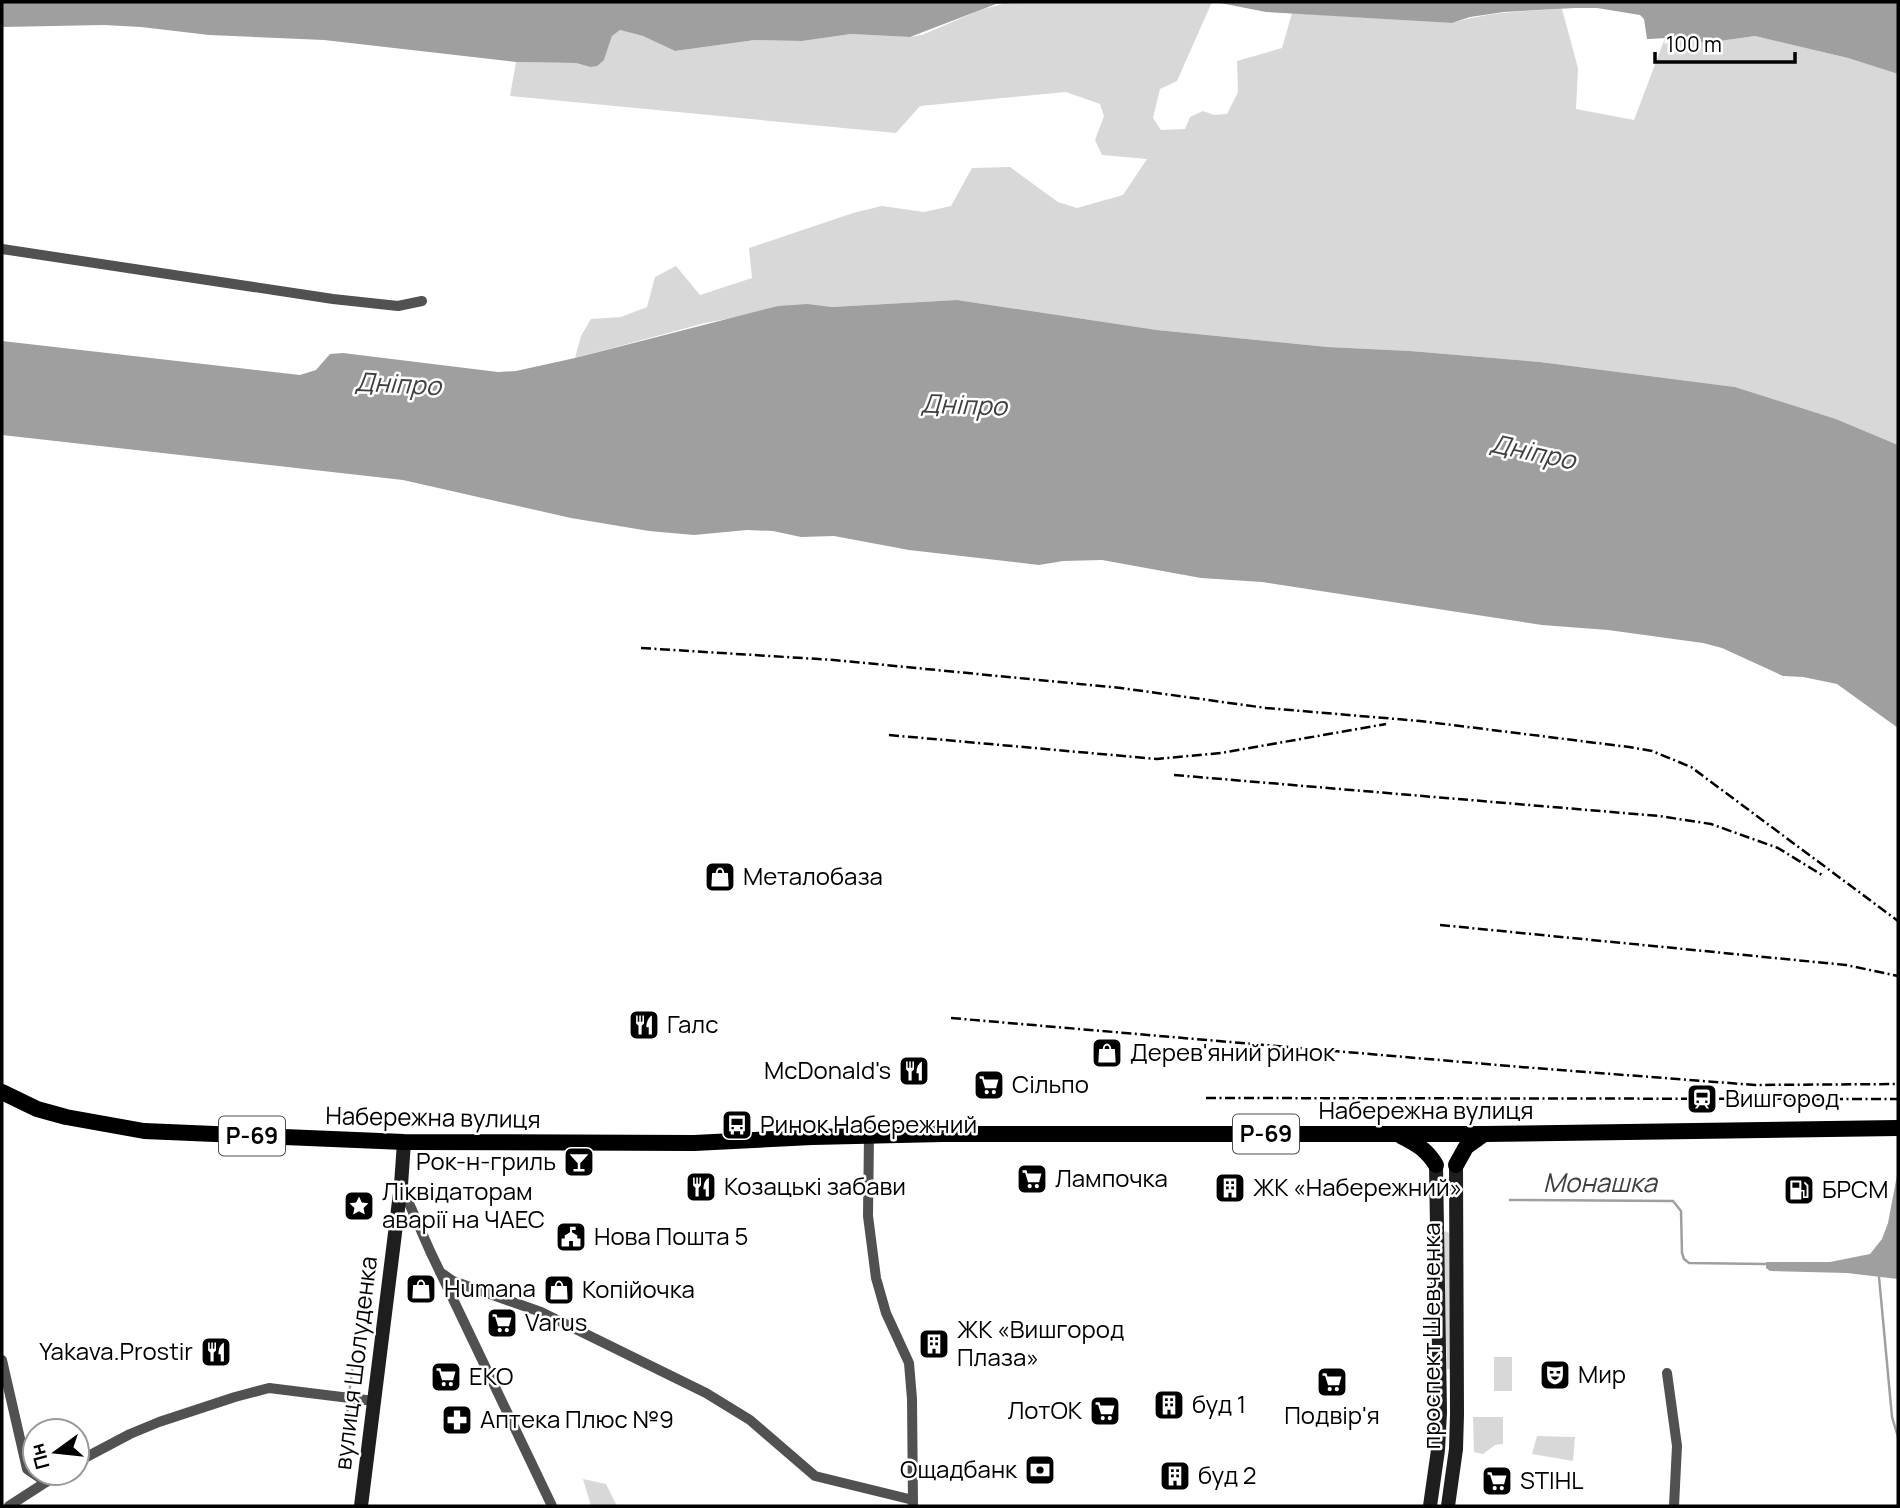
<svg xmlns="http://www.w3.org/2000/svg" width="1900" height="1508" font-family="Manrope,sans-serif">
<rect width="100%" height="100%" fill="#fff"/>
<g fill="#d8d8d8">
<path d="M1010,2H1212L1177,81L1160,89L1153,118L1161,130L1185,129L1190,117L1203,111L1214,115L1227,114L1238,92L1237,61L1282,48L1292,13L1452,23C1488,12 1524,11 1562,9L1578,68L1576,109L1634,120L1665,38L1682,37L1706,43L1755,36L1848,58L1898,74V445L1836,419L1735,387L1540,362L1410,351L1328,347L1157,330L957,300L832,307L808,304L705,323L575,358L581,336L591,319L621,317L647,307L655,277L676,266L700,295L752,278L749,248L853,213L882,206L924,212L951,206L972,168L1010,167L1058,202L1077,208L1123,195L1147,159L1102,155L1095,140L1104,116L1100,104L1066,92L920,106L896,133L510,96L516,62L576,63L589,67L604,60L612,36L620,30L643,36L675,51L755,40L802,41L851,34L910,37L922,35L980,10Z"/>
<path d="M1445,1231L1449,1233L1452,1369H1447L1443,1234Z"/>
<rect x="1494" y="1357" width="18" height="34"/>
<path d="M1473,1417H1503V1444L1495,1445L1483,1454L1474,1452Z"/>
<path d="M1537,1436L1575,1437L1573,1461L1532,1454Z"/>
<path d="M583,1479L606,1484L617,1506H591Z"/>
</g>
<g fill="#9f9f9f">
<path d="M2,2H1042L996,4L910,37L851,34L802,41L755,40L675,51L643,36L620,30L612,36L604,60L597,66L590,67L576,63L516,62L324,40L209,35L141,27L104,25L2,27Z"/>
<path d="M1215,2H1898V74L1848,58L1755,36L1706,43L1682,37L1650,39H1647L1644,19L1640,15L1597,8H1575L1504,12L1470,17L1452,23L1266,12Z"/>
<path d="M957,300L1157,330L1328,347L1410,351L1540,362L1735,387L1836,419L1898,445V728L1837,684L1803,677L1783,676L1722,648L1703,643L1608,630L1542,625L1262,582L1201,578L1102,560L1063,561L1039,565L909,550L834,536L801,537L773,531L747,530L694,535L649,531L571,518L403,480L2,435V341L300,375L316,370L330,354L343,353L498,372L516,371L575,358L778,306L808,304L832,307Z"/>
<path d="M1898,1170V1279L1847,1273L1770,1271L1766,1268V1262H1830L1870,1254L1882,1239L1888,1223Z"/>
</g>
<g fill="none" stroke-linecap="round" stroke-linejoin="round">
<g stroke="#9f9f9f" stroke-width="2.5">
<path d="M1510,1200L1673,1201L1681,1211L1682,1253L1684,1259L1689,1263L1765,1264"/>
<path d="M1879,1277L1892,1417L1898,1437"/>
<path d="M349,1394L357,1334"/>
<path d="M346,1421L349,1400"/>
</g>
<g stroke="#515151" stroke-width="10">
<path d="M2,249L333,299L398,306L422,301"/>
<path d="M869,1135L868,1216L876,1278L886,1313L909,1363L912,1399L913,1505"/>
<path d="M401,1185L430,1251L552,1506"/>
<path d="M440,1272L453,1281L541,1312L706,1393L750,1420L815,1476L913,1500"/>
<path d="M2,1360L27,1469L46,1482"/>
<path d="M1667,1373L1677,1446L1674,1506"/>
<path d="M77,1462L130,1434L159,1422L235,1397L269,1388L374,1401"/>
<path d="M9,1506L60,1473"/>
</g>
<g stroke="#1e1e1e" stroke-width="14">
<path d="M361,1506L401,1185L404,1142"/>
<path d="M1430,1506L1438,1450L1440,1412L1436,1165"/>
<path d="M1448,1506L1456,1449L1457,1414L1456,1165"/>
</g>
<g stroke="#000" stroke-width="16">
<path d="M2,1092L37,1109L66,1117L144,1131L404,1142L694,1143L812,1137L943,1134H1484L1898,1128"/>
<path d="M1401,1136C1417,1144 1427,1150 1436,1165"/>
<path d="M1456,1165L1466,1147L1484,1134"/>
</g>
<g stroke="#000" stroke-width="2.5" stroke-dasharray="10 3.5 2 3.5" stroke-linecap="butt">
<path d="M641,648L834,660L1121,688L1266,708L1420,721L1629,747L1652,751L1691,767L1898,921"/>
<path d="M889,735L1157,759L1221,753L1386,724"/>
<path d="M1174,775L1659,816L1711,824L1778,848L1822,875"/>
<path d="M1440,925L1846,965L1898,976"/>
<path d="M951,1018L1521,1067L1755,1085L1898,1084"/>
<path d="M1206,1098L1898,1099"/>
</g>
</g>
<defs>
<g id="shop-square" transform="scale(1.575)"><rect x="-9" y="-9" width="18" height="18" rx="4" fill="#000" stroke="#fff"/><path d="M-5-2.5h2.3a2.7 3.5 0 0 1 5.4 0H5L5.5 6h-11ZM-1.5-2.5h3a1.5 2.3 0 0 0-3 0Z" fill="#fff"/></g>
<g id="restaurant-square" transform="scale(1.575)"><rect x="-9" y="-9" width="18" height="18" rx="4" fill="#000" stroke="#fff"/><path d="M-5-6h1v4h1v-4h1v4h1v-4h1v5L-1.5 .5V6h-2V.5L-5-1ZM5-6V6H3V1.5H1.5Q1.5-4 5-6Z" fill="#fff"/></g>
<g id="supermarket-square" transform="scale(1.575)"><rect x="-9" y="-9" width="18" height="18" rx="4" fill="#000" stroke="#fff"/><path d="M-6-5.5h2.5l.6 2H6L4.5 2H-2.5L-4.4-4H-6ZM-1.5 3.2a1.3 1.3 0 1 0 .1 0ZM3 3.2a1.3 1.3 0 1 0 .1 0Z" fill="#fff"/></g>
<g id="station-square" transform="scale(1.575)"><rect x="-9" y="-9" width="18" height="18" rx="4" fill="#000" stroke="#fff"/><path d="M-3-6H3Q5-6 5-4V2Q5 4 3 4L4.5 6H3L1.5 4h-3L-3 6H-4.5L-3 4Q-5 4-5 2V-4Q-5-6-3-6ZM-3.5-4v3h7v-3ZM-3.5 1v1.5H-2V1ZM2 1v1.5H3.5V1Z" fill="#fff"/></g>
<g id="bus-square" transform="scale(1.575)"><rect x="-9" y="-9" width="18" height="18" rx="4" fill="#000" stroke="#fff"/><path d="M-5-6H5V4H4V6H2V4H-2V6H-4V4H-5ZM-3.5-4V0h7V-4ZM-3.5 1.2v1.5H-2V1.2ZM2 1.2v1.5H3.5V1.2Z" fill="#fff"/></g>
<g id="bar-square" transform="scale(1.575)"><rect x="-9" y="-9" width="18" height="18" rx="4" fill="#000" stroke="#fff"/><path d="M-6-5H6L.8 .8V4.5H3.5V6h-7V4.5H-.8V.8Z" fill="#fff"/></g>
<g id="building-square" transform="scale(1.575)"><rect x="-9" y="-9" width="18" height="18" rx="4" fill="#000" stroke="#fff"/><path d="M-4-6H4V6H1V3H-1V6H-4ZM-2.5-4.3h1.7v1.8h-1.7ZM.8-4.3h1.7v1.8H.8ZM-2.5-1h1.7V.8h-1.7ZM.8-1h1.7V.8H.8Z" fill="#fff"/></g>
<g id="fuel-square" transform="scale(1.575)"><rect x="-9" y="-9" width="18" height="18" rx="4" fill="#000" stroke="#fff"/><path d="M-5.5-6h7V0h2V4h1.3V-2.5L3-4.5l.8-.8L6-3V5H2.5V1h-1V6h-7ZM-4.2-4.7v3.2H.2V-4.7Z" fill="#fff"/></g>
<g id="sight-square" transform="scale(1.575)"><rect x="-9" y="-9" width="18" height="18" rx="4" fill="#000" stroke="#fff"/><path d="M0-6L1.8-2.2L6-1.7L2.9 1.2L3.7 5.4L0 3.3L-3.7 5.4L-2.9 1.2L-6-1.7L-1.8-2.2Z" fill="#fff"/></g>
<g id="civic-square" transform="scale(1.575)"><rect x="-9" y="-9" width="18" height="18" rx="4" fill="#000" stroke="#fff"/><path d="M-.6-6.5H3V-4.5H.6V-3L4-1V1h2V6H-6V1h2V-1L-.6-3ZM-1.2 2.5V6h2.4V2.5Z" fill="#fff"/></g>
<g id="theatre-square" transform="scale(1.575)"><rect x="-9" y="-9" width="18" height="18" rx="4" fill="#000" stroke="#fff"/><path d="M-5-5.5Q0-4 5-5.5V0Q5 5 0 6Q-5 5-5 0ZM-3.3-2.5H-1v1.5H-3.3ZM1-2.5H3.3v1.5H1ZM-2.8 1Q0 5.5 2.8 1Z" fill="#fff"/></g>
<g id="pharmacy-square" transform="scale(1.575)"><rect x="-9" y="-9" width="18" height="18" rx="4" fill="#000" stroke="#fff"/><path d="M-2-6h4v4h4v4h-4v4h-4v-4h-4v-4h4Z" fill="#fff"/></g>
<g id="bank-square" transform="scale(1.575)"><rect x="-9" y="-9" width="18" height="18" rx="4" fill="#000" stroke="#fff"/><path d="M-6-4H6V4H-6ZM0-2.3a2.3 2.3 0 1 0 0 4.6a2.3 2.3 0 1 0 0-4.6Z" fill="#fff"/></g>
</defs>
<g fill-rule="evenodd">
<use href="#shop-square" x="720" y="877"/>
<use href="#restaurant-square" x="644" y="1025"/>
<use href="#shop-square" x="1107" y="1053"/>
<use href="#restaurant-square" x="914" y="1071"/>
<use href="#supermarket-square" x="989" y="1085"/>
<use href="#station-square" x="1702" y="1099"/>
<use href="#bus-square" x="737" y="1125"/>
<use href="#bar-square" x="579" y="1162"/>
<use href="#supermarket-square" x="1032" y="1179"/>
<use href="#restaurant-square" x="701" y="1187"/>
<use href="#building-square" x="1230" y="1188"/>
<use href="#fuel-square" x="1799" y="1190"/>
<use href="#sight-square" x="359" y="1206"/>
<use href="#civic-square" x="571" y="1237"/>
<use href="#shop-square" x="421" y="1289"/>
<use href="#shop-square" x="559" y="1290"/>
<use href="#supermarket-square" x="502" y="1323"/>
<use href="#building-square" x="934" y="1344"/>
<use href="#restaurant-square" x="216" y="1352"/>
<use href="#theatre-square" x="1555" y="1375"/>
<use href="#supermarket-square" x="446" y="1377"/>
<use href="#supermarket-square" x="1332" y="1382"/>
<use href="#building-square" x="1169" y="1405"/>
<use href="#supermarket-square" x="1105" y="1411"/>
<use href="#pharmacy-square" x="457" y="1420"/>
<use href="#bank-square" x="1040" y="1470"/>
<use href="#building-square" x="1175" y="1476"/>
<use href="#supermarket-square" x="1497" y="1481"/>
</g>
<g text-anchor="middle" stroke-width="5" stroke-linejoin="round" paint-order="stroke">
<g fill="#fff" stroke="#4c4c4c" stroke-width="2">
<rect x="1233" y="1114.5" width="66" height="39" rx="5"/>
<rect x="219" y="1116.5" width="66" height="39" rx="5"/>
</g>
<g font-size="23" font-weight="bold" fill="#000">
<text x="1266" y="1142">Р-69</text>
<text x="252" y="1144">Р-69</text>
</g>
<g font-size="24" fill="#000" stroke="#fff" text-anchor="start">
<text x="743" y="885">Металобаза</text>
<text x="667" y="1033">Галс</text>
<text x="1130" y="1061">Дерев'яний ринок</text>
<text x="891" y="1079" text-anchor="end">McDonald's</text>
<text x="1012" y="1093">Сільпо</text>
<text x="1725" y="1107">Вишгород</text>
<text x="760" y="1133">Ринок Набережний</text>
<text x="556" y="1170" text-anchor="end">Рок-н-гриль</text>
<text x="1055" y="1187">Лампочка</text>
<text x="724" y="1195">Козацькі забави</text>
<text x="1253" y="1196">ЖК «Набережний»</text>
<text x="1822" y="1198">БРСМ</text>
<text x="382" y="1200">Ліквідаторам<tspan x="382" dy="28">аварії на ЧАЕС</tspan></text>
<text x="594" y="1245">Нова Пошта 5</text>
<text x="444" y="1297">Humana</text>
<text x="582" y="1298">Копійочка</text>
<text x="525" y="1331">Varus</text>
<text x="957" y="1338">ЖК «Вишгород<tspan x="957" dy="28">Плаза»</tspan></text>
<text x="193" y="1360" text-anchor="end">Yakava.Prostir</text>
<text x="1578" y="1383">Мир</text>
<text x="469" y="1385">EKO</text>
<text x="1192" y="1413">буд 1</text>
<text x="1082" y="1419" text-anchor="end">ЛотОК</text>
<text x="1332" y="1424" text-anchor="middle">Подвір'я</text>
<text x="480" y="1428">Аптека Плюс №9</text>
<text x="1017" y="1478" text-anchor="end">Ощадбанк</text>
<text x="1198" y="1484">буд 2</text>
<text x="1520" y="1489">STIHL</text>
</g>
<g font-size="24" fill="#000" stroke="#fff">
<text x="1426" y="1119">Набережна вулиця</text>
<text transform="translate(433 1118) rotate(1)" y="8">Набережна вулиця</text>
<text transform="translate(1432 1336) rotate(-90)" y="8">проспект Шевченка</text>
<text transform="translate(356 1363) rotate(-83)" y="8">вулиця Шолуденка</text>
</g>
<g font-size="26" font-style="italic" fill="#404040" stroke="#fff">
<text transform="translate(398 384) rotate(3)" y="9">Дніпро</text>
<text transform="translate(964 405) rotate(2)" y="9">Дніпро</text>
<text transform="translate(1533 452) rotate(12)" y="9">Дніпро</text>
<text x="1600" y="1192">Монашка</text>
</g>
</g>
<rect width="1900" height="1508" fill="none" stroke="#000000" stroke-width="7"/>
<g transform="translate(56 1452) rotate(255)"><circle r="33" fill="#ffffff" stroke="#999999" stroke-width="2"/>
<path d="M0-5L12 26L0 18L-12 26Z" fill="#000000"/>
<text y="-10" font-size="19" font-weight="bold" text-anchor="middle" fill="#000000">Пн</text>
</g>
<path d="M1655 52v10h140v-10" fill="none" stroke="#000000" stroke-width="3.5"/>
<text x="1666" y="52" font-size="21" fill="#000000" stroke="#ffffff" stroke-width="5" paint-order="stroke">100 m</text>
</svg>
